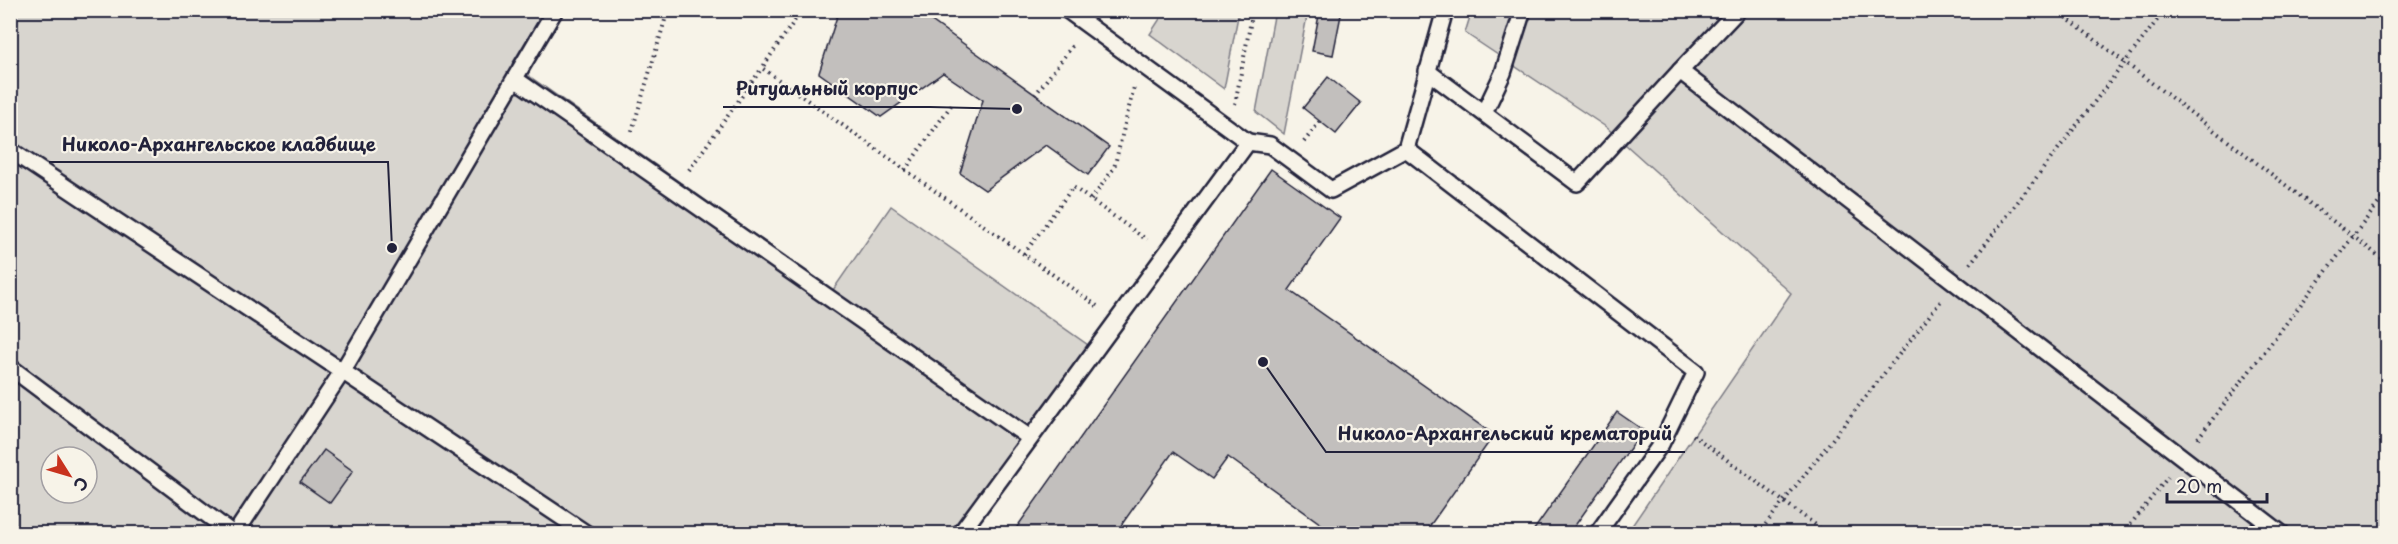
<svg xmlns="http://www.w3.org/2000/svg" width="2398" height="544" font-family="'Playpen Sans',sans-serif">
<rect width="100%" height="100%" fill="#f7f3e8"/>
<filter id="ink" filterUnits="userSpaceOnUse"><feTurbulence type="fractalNoise" baseFrequency=".0167" numOctaves="2"/><feDisplacementMap in="SourceGraphic" scale="12" xChannelSelector="R" yChannelSelector="G"/><feConvolveMatrix kernelMatrix="1 2 1 2 8 2 1 2 1" color-interpolation-filters="sRGB"/></filter>
<g filter="url(#ink)">
<g fill="#d8d5cf" stroke="#7d7c85" stroke-width="1.5" fill-rule="evenodd">
<path d="M1472,10L2387,11V533H1627L1791,293L1606,127L1465,33Z"/>
<path d="M10,11H544L512,64L833,290L891,206L1088,345L956,533H11ZM51,457H87V493H51Z"/>
<path d="M1165,11H1239L1224,89L1150,34Z"/>
<path d="M1275,11H1308L1284,134L1256,112Z"/>
</g>
<g fill="#c2bfbd" stroke="#22223b" stroke-width="1.5">
<path d="M731,10H749L740,17Z"/>
<path d="M839,10H916L1109,147L1088,175L1046,145L985,190L960,173L983,100L943,73L881,117L819,73Z"/>
<path d="M1320,10H1342L1333,55L1312,51Z"/>
<path d="M1328,77L1361,103L1336,134L1303,108Z"/>
<path d="M1271,169L1340,218L1289,290L1494,435L1424,534H1335L1228,457L1212,479L1173,452L1115,534H1012Z"/>
<path d="M1617,412L1643,430L1569,534H1531Z"/>
<path d="M324,450L353,471L330,503L300,482Z"/>
</g>
<g fill="none" stroke-linecap="round" stroke-linejoin="round">
<g stroke="#22223b" stroke-width="20">
<g id="lane">
<path d="M1445,10L1406,149L1696,372L1661,444L1597,534"/>
<path d="M1427,71L1577,183L1680,71L2282,534"/>
<path d="M1680,71L1738,10"/>
<path d="M515,79L1030,438"/>
<path d="M1484,113L1503,73L1523,10"/>
<path d="M1248,142L1270,145L1331,190L1406,149"/>
<path d="M10,150L587,534"/>
<path d="M10,367L233,534"/>
<path d="M235,534L342,372L555,10"/>
<path d="M960,534L1248,142L1067,10"/>
</g>
</g>
<g stroke="#22223b" stroke-width="4" stroke-dasharray="1.5 4.5" stroke-linecap="butt">
<path d="M802,10L762,68L1097,306"/>
<path d="M2056,10L2388,263"/>
<path d="M1035,95L1073,45"/>
<path d="M1235,104L1253,10"/>
<path d="M632,131L668,10"/>
<path d="M1304,142L1320,121"/>
<path d="M689,170L762,68"/>
<path d="M905,170L952,104"/>
<path d="M1091,200L1114,168L1134,87"/>
<path d="M1024,254L1073,187L1147,240"/>
<path d="M1970,264L2165,10"/>
<path d="M1693,435L1828,534"/>
<path d="M2198,438L2388,191"/>
<path d="M1758,534L1941,301"/>
<path d="M2123,534L2168,477"/>
</g>
<use href="#lane" stroke="#f7f3e8" stroke-width="15"/>
</g>
</g>
<path fill="none" stroke="#22223b" stroke-width="2" d="M1017 109L930 107H723M392 248L388 162H49M1263 362L1326 452H1685"/>
<g fill="#22223b" stroke="#f7f3e8" stroke-width="2">
<circle cx="1017" cy="109" r="6"/>
<circle cx="392" cy="248" r="6"/>
<circle cx="1263" cy="362" r="6"/>
</g>
<g font-size="18" text-anchor="middle" font-weight="bold" fill="#22223b" stroke="#f7f3e8" stroke-width="4.5" stroke-linejoin="round" paint-order="stroke">
<text x="827" y="95">Ритуальный корпус</text>
<text x="219" y="151">Николо-Архангельское кладбище</text>
<text x="1505" y="440">Николо-Архангельский крематорий</text>
</g>
<rect width="2398" height="544" fill="none" stroke="#f7f3e8" stroke-width="36"/>
<rect x="18" y="18" width="2362" height="508" fill="none" stroke="#22223b" stroke-width="2" filter="url(#ink)"/>
<g transform="translate(69 475) rotate(127)"><circle r="28" fill="#f7f3e8" stroke="#a29fa3" stroke-width="1.5"/>
<path d="M0-4.5L10 22L0 15L-10 22Z" fill="#c8321e"/>
<text y="-9" font-size="16" font-weight="bold" text-anchor="middle" fill="#22223b">С</text>
</g>
<path d="M2167 493v9h100v-9" fill="none" stroke="#22223b" stroke-width="3"/>
<text x="2176" y="493" font-size="18" fill="#22223b" stroke="#f7f3e8" stroke-width="4.5" paint-order="stroke">20 m</text>
</svg>
